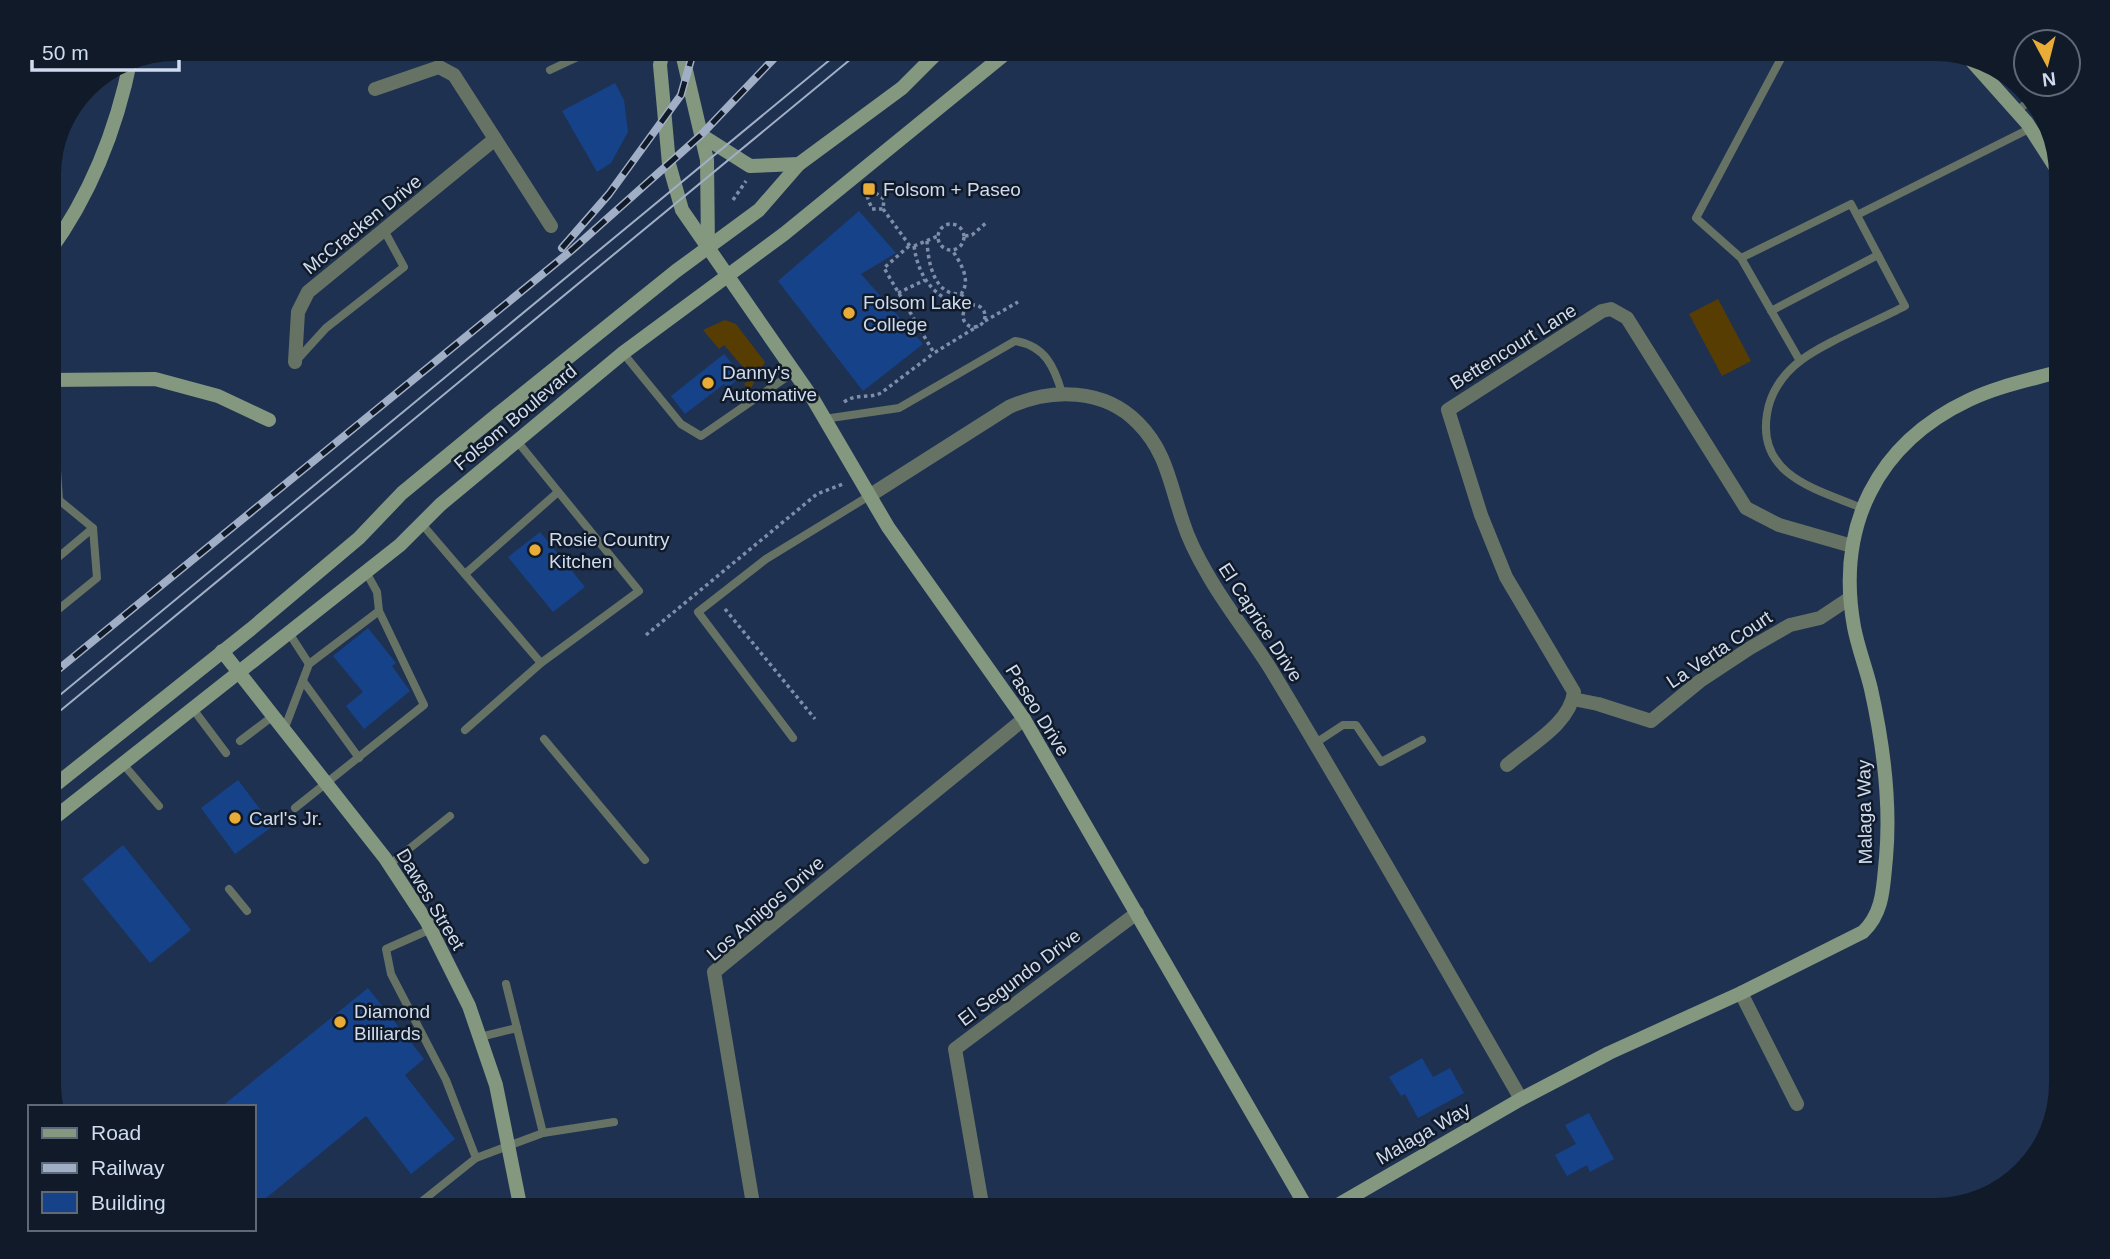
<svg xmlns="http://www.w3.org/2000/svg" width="2110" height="1259" font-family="Helvetica,sans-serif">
<rect width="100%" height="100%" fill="#1e3151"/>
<g fill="#583d02">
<path d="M1718,299L1751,361L1722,376L1689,314Z"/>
<path d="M725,320L736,324L765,362L750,390L744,384L750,379L749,374L724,345L719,349L703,330Z"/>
</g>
<g fill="#164289">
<path d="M615,83L624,100L628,132L611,163L597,172L562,111Z"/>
<path d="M859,211L896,253L861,274L923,344L863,391L778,281Z"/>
<path d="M724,354L742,376L727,388L724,384L685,414L671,396Z"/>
<path d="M540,532L585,587L553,612L508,557Z"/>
<path d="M368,628L396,663L392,666L410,691L364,729L346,706L363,692L333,656Z"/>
<path d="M238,780L273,826L235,854L201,808Z"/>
<path d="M123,845L191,930L150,963L82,879Z"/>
<path d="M368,988L424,1059L405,1075L455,1139L411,1174L366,1116L254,1208V1107H221Z"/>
<path d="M1422,1058L1433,1077L1450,1068L1464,1093L1418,1118L1405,1094L1401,1096L1389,1077Z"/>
<path d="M1589,1113L1614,1159L1590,1172L1587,1165L1567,1176L1555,1155L1576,1144L1565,1125Z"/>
</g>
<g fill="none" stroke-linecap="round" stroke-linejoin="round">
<g stroke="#7f8ea8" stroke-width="3.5" stroke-dasharray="3.5 3.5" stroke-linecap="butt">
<path d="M867,196L872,209H883L884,199L873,191"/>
<path d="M733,200L746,181"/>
<path d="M883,209L910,246"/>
<circle cx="951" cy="237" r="13"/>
<path d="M965,236L972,235L986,223"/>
<path d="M927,241C928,262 934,296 961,294C972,280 960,262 952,250"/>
<path d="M909,246L884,268L934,353L978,326"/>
<path d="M914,246C919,280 935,298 967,308"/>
<path d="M914,246L938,236"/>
<path d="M898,293L925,280"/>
<path d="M961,294L970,306"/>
<circle cx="974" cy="316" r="11"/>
<path d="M985,321L1018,302"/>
<path d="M844,402C857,393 868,399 881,393L934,353"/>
<path d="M725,609L815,719"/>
<path d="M646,635L817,494L843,484"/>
</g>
<g stroke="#667364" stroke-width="8">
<path d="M1786,49L1696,218L1741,258L1800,361"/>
<path d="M550,70L595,49"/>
<path d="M2017,110L2032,100"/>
<path d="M1857,215L2031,128"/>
<path d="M1741,258L1851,204L1905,306C1875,322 1825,342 1800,361C1783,374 1770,393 1767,414C1757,475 1815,489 1862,508"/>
<path d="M1771,311L1878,255"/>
<path d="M623,353L681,424L701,436L794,372"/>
<path d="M295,362L326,328L404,267L385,232"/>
<path d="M824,419L899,408L1015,341C1045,346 1054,366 1062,393"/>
<path d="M49,508L59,500"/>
<path d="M421,523L541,663L639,591L517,441"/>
<path d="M49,565L93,528"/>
<path d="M465,574L558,492"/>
<path d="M49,617L97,578L93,528L59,500L51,380"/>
<path d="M289,633L309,664"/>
<path d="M303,681L359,758"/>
<path d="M193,709L226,753"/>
<path d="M284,730L309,664L379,611L377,592L366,572"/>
<path d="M465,730L541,663"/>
<path d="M793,738L698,612L766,559L869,496"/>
<path d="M544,739L645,860"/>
<path d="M240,741L273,716"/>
<path d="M1314,744L1343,725H1356L1381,762L1422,740"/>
<path d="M123,764L159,806"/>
<path d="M295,808L424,705L379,611"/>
<path d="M389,865L450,816"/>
<path d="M229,889L247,911"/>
<path d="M506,984L543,1133"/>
<path d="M480,1037L517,1028"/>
<path d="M476,1158L543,1133L614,1122"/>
<path d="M411,1210L476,1158L446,1080L391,974L386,949L431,929"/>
</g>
<g stroke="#667364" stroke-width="14">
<path d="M375,89L439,67L454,75L551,226"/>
<path d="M295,362L298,312L308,292L495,139"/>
<path d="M869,496L1009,407C1051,388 1104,388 1138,423C1167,452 1170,485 1183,522C1189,541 1198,558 1208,575C1226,607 1250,636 1270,668C1356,810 1438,955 1521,1099"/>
<path d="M1573,699L1598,704L1651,721L1700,681L1750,648L1790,625L1820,618L1850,598"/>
<path d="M1507,765C1530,745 1570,724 1574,692L1506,577L1481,515L1448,410L1602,311L1611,309L1627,318L1746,508L1779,525L1852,546"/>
<path d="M1741,993L1797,1104"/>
<path d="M2056,1076L2061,1074"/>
<path d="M754,1210L714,972L1024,719"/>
<path d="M983,1210L955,1049L1137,913"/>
</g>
<g stroke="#84977f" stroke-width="14">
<path d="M663,49L660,65L669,164L682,210L813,399L888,527L1024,719L1308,1210"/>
<path d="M681,49L707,160L708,248"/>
<path d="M1970,59L2027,123L2061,176"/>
<path d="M701,135L750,166L799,164"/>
<path d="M49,252C92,193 117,128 131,58"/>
<path d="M49,380L155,379L218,396L269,420"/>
<path d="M222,651L385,858L427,922L469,1006L496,1085L521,1210"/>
<path d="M49,790L251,629L359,538L402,493L498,414L676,271L759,210L799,164L902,88L941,49"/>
<path d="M49,822L400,545L440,505L623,353L784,234L1011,49"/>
<path d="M1329,1210L1521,1099L1609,1053L1741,993L1863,932C1884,912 1883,886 1886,858C1891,802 1883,743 1871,689C1866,668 1858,648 1854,627C1836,527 1876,444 1969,400C1998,386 2030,380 2061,371"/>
</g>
<g stroke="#a1afc6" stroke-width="2">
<path d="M49,704L843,49"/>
<path d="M49,720L863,49"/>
</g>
<g stroke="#a1afc6" stroke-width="8">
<g id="rail">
<path d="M562,248L609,194L681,95L694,49"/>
<path d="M49,677L572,250L701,135L783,49"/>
</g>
</g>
<use href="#rail" stroke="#111a28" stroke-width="5" stroke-dasharray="16" stroke-linecap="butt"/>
</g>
<g fill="#e8ac37" stroke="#111a28" stroke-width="2.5">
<rect x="862" y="182" width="14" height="14" rx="3.5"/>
<circle cx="849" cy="313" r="7"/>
<circle cx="708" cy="383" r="7"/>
<circle cx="535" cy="550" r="7"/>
<circle cx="235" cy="818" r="7"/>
<circle cx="340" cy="1022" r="7"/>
</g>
<g text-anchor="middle" stroke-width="5" stroke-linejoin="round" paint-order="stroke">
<g font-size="19" fill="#cfdcf0" stroke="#111a28" text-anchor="start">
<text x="883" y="196">Folsom + Paseo</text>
<text x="863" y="309">Folsom Lake<tspan x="863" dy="22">College</tspan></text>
<text x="722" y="379">Danny's<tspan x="722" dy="22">Automative</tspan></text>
<text x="549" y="546">Rosie Country<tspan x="549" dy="22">Kitchen</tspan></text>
<text x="249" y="825">Carl's Jr.</text>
<text x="354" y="1018">Diamond<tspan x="354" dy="22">Billiards</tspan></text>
</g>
<g font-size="19" fill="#cfdcf0" stroke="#111a28">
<text transform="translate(362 224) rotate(-39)" y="7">McCracken Drive</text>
<text transform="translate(1513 346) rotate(-32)" y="7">Bettencourt Lane</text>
<text transform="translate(515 417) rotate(-40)" y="7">Folsom Boulevard</text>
<text transform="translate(1261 622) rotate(57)" y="7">El Caprice Drive</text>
<text transform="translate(1719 649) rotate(-34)" y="7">La Verta Court</text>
<text transform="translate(1038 710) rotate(58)" y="7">Paseo Drive</text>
<text transform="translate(1864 812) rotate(-91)" y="7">Malaga Way</text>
<text transform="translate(431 899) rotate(59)" y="7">Dawes Street</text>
<text transform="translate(765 908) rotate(-41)" y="7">Los Amigos Drive</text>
<text transform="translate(1019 977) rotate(-37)" y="7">El Segundo Drive</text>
<text transform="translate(1423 1133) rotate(-30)" y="7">Malaga Way</text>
</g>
</g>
<path d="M0 0H2110V1259H0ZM175 61H1935A114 114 0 0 1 2049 175V1084A114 114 0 0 1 1935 1198H175A114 114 0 0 1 61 1084V175A114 114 0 0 1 175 61Z" fill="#111a28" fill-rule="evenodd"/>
<rect x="28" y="1105" width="228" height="126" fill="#111a28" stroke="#5d6878" stroke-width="2"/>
<rect x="42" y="1128" width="35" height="10" fill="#84977f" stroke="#5d6878" stroke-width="2"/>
<text x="91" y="1140" font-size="21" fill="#cfdcf0">Road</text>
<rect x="42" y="1163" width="35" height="10" fill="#a1afc6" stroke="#5d6878" stroke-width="2"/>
<text x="91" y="1175" font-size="21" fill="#cfdcf0">Railway</text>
<rect x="42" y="1192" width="35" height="21" fill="#164289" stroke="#5d6878" stroke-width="2"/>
<text x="91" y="1210" font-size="21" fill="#cfdcf0">Building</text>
<g transform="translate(2047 63) rotate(173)"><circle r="33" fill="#111a28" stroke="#5d6878" stroke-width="2"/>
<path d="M0-5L12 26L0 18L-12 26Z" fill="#e8ac37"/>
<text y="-10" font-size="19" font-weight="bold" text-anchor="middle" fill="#cfdcf0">N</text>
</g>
<path d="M32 60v10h147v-10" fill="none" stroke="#cfdcf0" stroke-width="3.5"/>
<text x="42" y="60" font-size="21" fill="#cfdcf0" stroke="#111a28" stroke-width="5" paint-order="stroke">50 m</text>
</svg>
